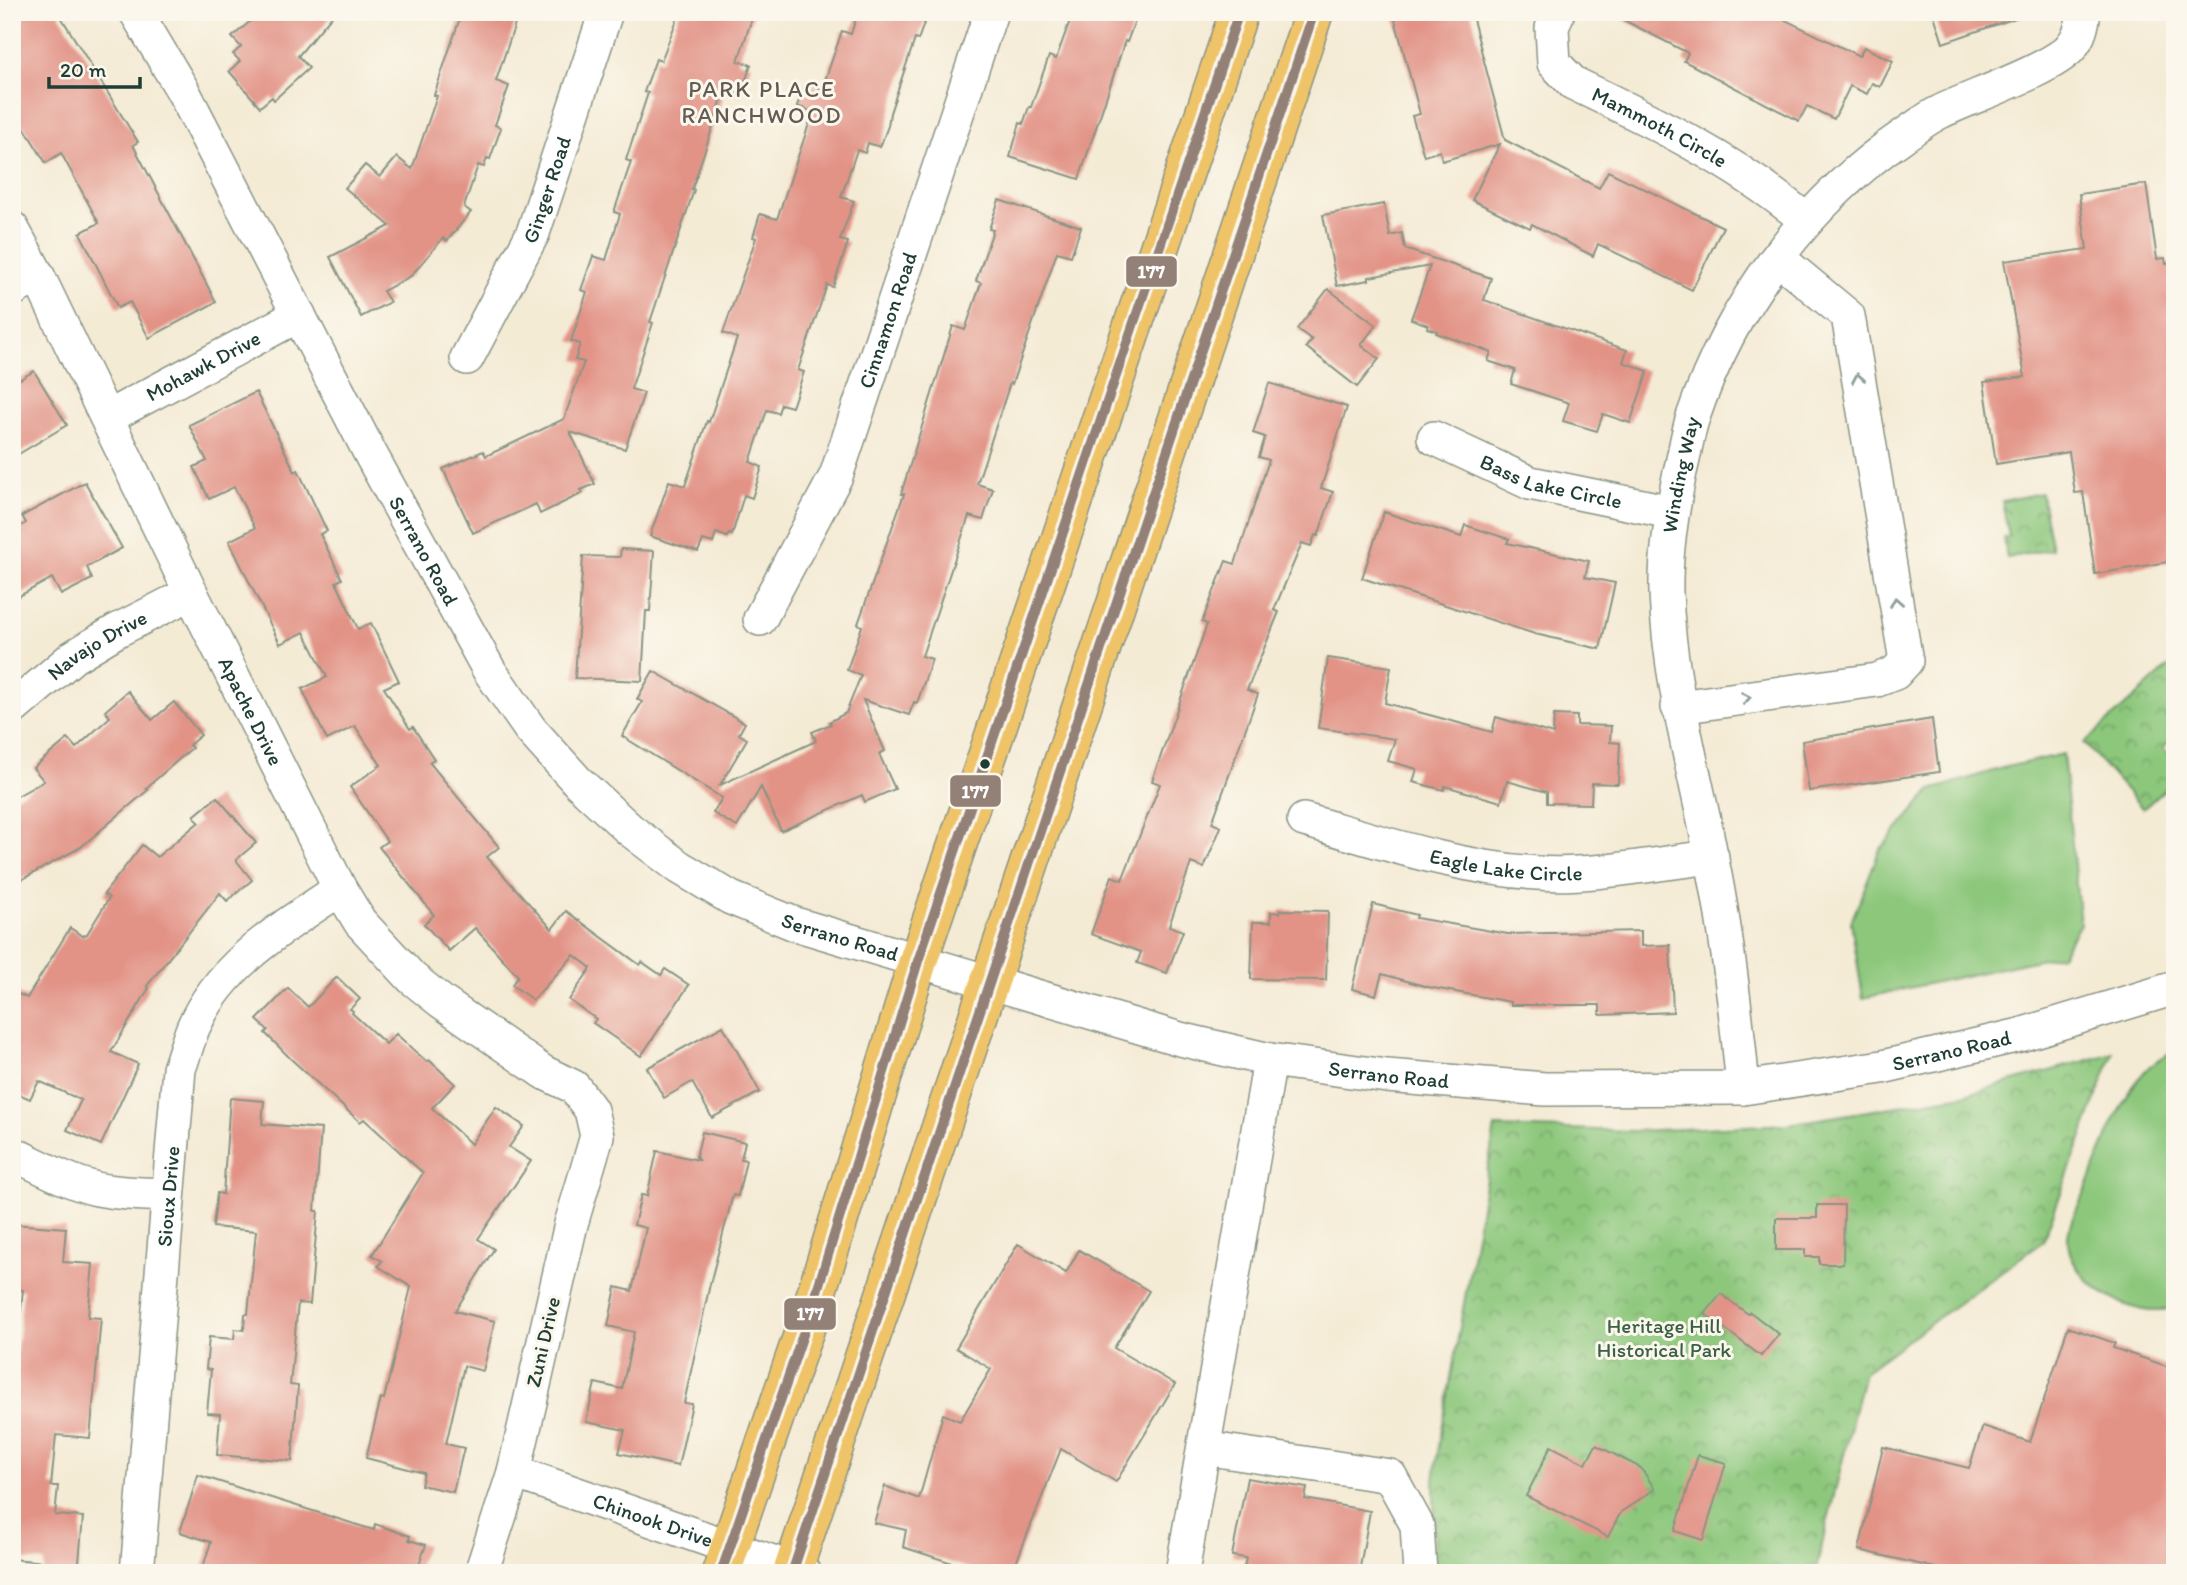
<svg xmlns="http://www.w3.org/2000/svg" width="2187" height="1585" font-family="Itim,sans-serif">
<defs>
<pattern id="park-crowns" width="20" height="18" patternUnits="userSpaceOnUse" patternTransform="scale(1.75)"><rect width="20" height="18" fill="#8cc77c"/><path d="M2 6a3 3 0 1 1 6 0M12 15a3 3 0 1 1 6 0" fill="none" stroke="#72a366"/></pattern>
</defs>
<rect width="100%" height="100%" fill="#fbf7ec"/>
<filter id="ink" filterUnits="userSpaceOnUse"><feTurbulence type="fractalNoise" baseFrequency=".0143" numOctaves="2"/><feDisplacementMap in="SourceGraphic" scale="14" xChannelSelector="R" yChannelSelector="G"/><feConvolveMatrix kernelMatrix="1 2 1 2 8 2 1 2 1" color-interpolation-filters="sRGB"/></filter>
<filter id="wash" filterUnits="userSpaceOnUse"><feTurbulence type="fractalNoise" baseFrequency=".00686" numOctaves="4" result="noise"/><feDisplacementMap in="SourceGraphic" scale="28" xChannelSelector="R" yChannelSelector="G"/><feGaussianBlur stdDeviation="1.57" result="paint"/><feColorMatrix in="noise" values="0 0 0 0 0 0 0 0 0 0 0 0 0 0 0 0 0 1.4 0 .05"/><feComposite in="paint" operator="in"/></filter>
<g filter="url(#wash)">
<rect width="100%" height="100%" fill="#f4ebd5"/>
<g fill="url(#park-crowns)" stroke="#568258" stroke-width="2">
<path d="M2041,493L2052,549L2007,558L2004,538L2009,537L2002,501Z"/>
<path d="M2175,661V737L2163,748L2175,761V780L2143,809L2084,743Z"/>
<path d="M2113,1053L2043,1241L1864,1372L1815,1573H1435L1434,1481L1437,1457L1495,1127L1634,1131L1789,1124L1964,1095Z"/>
</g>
<g fill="#8cc77c" stroke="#568258" stroke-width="2">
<path d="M2063,754L2080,924L2061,955L1863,998L1851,922L1879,851L1931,790L2002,768Z"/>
<path d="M2175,1051V1306C2170,1308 2164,1310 2159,1311C2122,1313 2066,1278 2068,1237C2069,1222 2079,1205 2085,1192C2102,1152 2116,1105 2144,1072C2151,1064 2165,1055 2175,1051Z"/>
</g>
<g id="blocks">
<g fill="#e29386">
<path d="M25,12H58L138,142L133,145L216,302L149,338L130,302L118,308L80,233L99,223L61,153L46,163L12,108V20Z"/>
<path d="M261,12H335L298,56L309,68L274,100L272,97L260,107L229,71L240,61L233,54L241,47L232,37Z"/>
<path d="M462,12H519L496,81L509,86L495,125L501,128L490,159L487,158L484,167L478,165L464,207L471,212L447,241L443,238L411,276L383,291L390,302L361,317L330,257L390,226L345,188L365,165L380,177L397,157L412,169L437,96L434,95Z"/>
<path d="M680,12H754L738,61L751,65L740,96L725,90L692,189L694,190L650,322L653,323L631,389L644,393L625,449L570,432L595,484L581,490L583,493L540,514L536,504L473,533L443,469L483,451L486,456L564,419L584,362L575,360L580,344L571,341L587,292L581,290L593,256L606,260L620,214L614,212L631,162L626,160L648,93L644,92L656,59L661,61Z"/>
<path d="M858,12H928L918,40L915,39L890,113L888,126L880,147L868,143L865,153L857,150L841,197L854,201L840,240L848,242L833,287L827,285L798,370L804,372L792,407L781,404L778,413L767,410L750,462L762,467L752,498L744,495L732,535L729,534L727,537L716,533L713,543L703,540L698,552L650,536L669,481L685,486L707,421L709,422L737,338L723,333L756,238L753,237L760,214L777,219L813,112L797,106L806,83L822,89L842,31L851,34Z"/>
<path d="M1073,12H1138L1127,42L1125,41L1079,179L1010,157L1020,123L1023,124L1029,107H1031L1049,56L1056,59Z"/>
<path d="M1393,12H1471L1505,140L1599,188L1608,171L1723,227L1692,290L1598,244L1593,256L1532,224L1530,228L1472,200L1500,144L1442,161L1440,151L1424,156L1412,116L1420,114Z"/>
<path d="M1608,12H1769L1859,56L1864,47L1893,61L1880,87L1872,83L1867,94L1850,86L1834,119L1807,106L1799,121L1684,61L1688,53Z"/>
<path d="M1933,12H2020L2021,16L1943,43Z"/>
<path d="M2146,184L2157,259L2165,258L2166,264L2175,263V561L2095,574L2083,492L2075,493L2069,452L1996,464L1984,382L2025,377L2004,261L2087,249L2079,194Z"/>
<path d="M999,200L1081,227L1071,256L1057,252L1012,384L1010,383L977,484L993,489L983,520L969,516L922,656L932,659L917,703L914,702L909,715L863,700L885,751L879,754L895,789L865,802L862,795L781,831L761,787L737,827L713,813L722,798L622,736L642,702L637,699L653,671L745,723L739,734L747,739L720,785L816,741L812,732L831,724L829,722L846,713L861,675L847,670L862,626L858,624L904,494H901L953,326L965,330L981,283L976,281L993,230L989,229Z"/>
<path d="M1384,204L1390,236L1402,233L1405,249L1491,278L1484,300L1627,350L1623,362L1648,371L1630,423L1603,414L1597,431L1563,421L1569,403L1511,384L1515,370L1488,361L1491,352L1436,333L1437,331L1427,328L1428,325L1411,319L1430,266L1369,277V280L1337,286L1323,215Z"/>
<path d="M1328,289L1376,325L1361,345L1379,359L1357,387L1306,347L1312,340L1297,329Z"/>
<path d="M34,371L67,425L12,458V384Z"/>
<path d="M1269,383L1347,407L1321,488L1333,492L1318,536L1315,535L1311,546L1302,543L1274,610L1279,612L1247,690L1258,694L1212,823L1221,827L1204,868L1191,863L1169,926L1183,931L1167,973L1137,963L1141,952L1091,934L1112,876L1122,880L1160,784L1152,781L1207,624L1202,622L1226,561L1235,564L1269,460L1259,457L1265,437L1253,433Z"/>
<path d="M256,392L295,472L298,470L327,531L320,534L342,579L336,582L358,629L371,623L399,681L384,688L410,729L413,727L434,759L429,762L499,847L487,857L552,929L566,911L640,965L642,962L661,975L665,969L689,985L641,1056L593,1023L596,1019L569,1000L591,968L574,955L533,1000L512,985L518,976L475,928L449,951L424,924L434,915L379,847L387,841L350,787L381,765L355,726L327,740L302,689L327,677L304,632L280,644L229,541L255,528L234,487L209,499L194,467L207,461L189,425Z"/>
<path d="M85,482L122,548L87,567L92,579L61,595L52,578L12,600V531L26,523L22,516Z"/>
<path d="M1384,512L1461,537L1465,525L1509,539L1507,543L1589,561L1585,577L1615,583L1600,649L1535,634L1362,578Z"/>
<path d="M621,549L654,551L650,611H646L642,681L575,678L583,556L620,557Z"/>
<path d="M1328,658L1391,667L1385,703L1492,732L1496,717L1553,734L1554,715L1577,716V725L1611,726L1610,742L1620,743L1618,784L1592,783L1591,804L1547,803V792L1507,781L1501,802L1445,786L1444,790L1413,782L1417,769L1388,761L1395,739L1318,728Z"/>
<path d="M128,691L152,720L174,702L201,735L189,745L192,748L146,788L148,790L81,847L12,885V799L44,781L33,768L68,739L76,748L110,717L105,711Z"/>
<path d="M1932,719L1939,772L1809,791L1802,741Z"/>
<path d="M217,797L256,843L236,860L252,880L227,901L220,893L147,986L149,988L111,1052L138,1064L101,1145L67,1130L81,1100L39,1081L30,1099L12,1091V991L27,998L70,928L83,936L87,934L109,898L104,894L142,845L157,857L199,822L194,816Z"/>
<path d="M1373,904L1417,915L1416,918L1508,934L1641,931V946L1670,945L1673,1012L1600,1015V1005H1511V1002L1428,987L1382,974L1376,995L1352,989Z"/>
<path d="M1280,910L1328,911L1326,980L1251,979L1253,922H1271V912L1280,913Z"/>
<path d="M337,977L360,999L350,1009L353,1011L352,1013L386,1044L396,1034L427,1062L429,1060L455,1084L432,1108L471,1144L496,1107L524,1126L509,1147L531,1161L478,1239L494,1249L455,1311L495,1321L483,1371L464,1366L446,1444L464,1448L453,1492L421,1485L424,1473L366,1458L381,1398L384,1399L411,1287L378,1266L382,1261L372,1255L423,1173L364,1119L360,1122L292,1060L265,1033L268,1030L257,1020L288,988L308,1007Z"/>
<path d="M723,1026L760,1092L712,1118L692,1082L664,1098L647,1068Z"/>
<path d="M230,1098L264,1101L262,1124L321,1129L315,1211H318L310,1304L298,1303L290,1385L298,1386L292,1461L217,1455L220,1414L207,1413L211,1370L206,1369L209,1337L234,1339L235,1329L244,1330L245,1314H248L256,1231L213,1227L217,1193L223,1194Z"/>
<path d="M702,1132L745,1142L741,1159L746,1160L738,1196L733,1195L710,1284L684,1403L692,1404L678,1466L619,1453L625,1430L586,1422L595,1383L622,1389L634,1332L608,1326L616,1287L632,1291L646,1228L634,1225L641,1195L647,1196L657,1151L698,1160L696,1157Z"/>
<path d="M1817,1205H1844L1843,1264H1819V1257H1805V1250H1776V1218H1817Z"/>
<path d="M12,1224L66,1228L63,1262L93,1264L88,1317L101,1318L90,1438L56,1435L51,1486H58L55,1515L83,1517L78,1573H43L44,1562L12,1559V1395L23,1290L12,1289Z"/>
<path d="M1018,1244L1066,1273L1079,1250L1149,1291L1114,1348L1175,1384L1116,1482L1061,1449L1012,1573H983L903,1547L906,1530L874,1523L885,1486L919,1499L943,1414L960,1421L991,1369L956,1348Z"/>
<path d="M1721,1294L1748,1314L1750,1312L1779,1334L1761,1356L1705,1314Z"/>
<path d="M2068,1327L2115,1343L2113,1348L2175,1369V1573H1934L1935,1568L1859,1550L1883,1447L1969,1468L1983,1426L2030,1442Z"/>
<path d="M1596,1445L1641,1468L1655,1489L1621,1512L1608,1537L1526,1496L1551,1446L1586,1464Z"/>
<path d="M1698,1455L1726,1463L1703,1540L1675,1531Z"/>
<path d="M198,1475L367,1528L374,1530L375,1524L410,1536L409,1540L426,1545L416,1573H222L203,1567L211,1542L180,1532Z"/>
<path d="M1247,1478L1307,1488L1305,1499L1370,1511L1359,1573H1243L1246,1558L1232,1556Z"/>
</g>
</g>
</g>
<g filter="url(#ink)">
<use href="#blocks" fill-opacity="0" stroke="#8a9484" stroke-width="2"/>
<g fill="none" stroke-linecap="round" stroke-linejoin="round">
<g stroke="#8a9484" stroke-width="36">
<g id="minor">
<path id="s1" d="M136,12L183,91L371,455L489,670L530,729L578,782L629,829L679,867L731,898L795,924L1180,1039L1270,1060L1387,1076L1545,1089L1743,1088L1882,1067L2020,1035L2175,988"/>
<path id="s2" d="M1558,12L1552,28L1554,63L1573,83C1655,122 1737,162 1807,221"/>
<path id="s3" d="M12,228L38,276L191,593L340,889L360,922L412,978L442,1002L543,1072L574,1087L591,1110L597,1136L571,1224L514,1472L481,1573"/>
<path d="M12,290L38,276"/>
<path id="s4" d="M467,358L533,233L606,12"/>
<path id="s5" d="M108,417L299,315"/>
<path id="s6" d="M1434,438L1530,483L1671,512"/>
<path id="s7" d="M760,619L836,476L991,12"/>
<path d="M1678,707L1877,680L1895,673L1906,661L1848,316L1778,258"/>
<path id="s8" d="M12,709L73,657L116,631L191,593"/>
<path id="s9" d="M1304,820C1381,842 1457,868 1537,873C1591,877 1658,863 1712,857"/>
<path id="s10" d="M1743,1088C1736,1010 1727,932 1711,855C1694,768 1669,681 1666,592C1665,552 1672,511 1680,472C1685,454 1687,434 1693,417C1731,305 1806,202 1903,136C1915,128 1927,118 1940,112C1970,97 2053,69 2071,47C2080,36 2082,26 2084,12"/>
<path d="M12,1153C39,1166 68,1182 97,1189C120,1194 144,1194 168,1195"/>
<path d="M1204,1448L1390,1476L1417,1525L1420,1573"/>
<path id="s11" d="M514,1472L804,1573"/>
<path id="s12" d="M137,1573L179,1069C184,1055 188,1041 193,1028C221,963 284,927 340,889"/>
<path d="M1182,1573L1270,1060"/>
</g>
</g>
<g stroke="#8a9484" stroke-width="41">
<g id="major">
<path d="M721,1573L809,1317L918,961L1239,12"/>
<path d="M792,1573L1314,12"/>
</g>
</g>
<use href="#minor" stroke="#fff" stroke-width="33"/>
<use href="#major" stroke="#efc469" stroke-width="38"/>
<g stroke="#fbf7ec" stroke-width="16">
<g id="bus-1">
<path d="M721,1573L809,1317L918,961L1239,12"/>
<path d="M792,1573L1314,12"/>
</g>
</g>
<use href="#bus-1" stroke="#938177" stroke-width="10"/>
</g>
<defs><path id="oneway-chevron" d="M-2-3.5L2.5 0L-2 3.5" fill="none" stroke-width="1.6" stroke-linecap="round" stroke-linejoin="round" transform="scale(1.75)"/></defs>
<g stroke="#8f9e9a">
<use href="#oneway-chevron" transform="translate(1858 378) rotate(-100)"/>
<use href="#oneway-chevron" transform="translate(1896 602) rotate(-100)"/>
<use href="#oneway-chevron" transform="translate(1746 698) rotate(-8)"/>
</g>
</g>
<circle fill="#1f3d34" stroke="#fbf7ec" stroke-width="2.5" cx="985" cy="764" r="6"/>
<g text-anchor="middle" stroke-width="6" stroke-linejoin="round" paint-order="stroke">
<g font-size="21" fill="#1f3d34" stroke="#fbf7ec">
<text dy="7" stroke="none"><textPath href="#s2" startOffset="177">Mammoth Circle</textPath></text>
<text dy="7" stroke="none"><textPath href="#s4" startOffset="187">Ginger Road</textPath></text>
<text dy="7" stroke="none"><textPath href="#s7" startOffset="326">Cinnamon Road</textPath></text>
<text dy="7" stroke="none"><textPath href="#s5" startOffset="108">Mohawk Drive</textPath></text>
<text dy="7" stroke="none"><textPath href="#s10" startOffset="621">Winding Way</textPath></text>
<text dy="7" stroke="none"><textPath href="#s6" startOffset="126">Bass Lake Circle</textPath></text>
<text dy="7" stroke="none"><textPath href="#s1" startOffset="611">Serrano Road</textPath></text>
<text dy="7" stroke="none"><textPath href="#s8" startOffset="107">Navajo Drive</textPath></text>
<text dy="7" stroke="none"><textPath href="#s3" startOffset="539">Apache Drive</textPath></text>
<text dy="7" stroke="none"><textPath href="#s9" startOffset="208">Eagle Lake Circle</textPath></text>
<text dy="7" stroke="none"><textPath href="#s1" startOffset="1199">Serrano Road</textPath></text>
<text dy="7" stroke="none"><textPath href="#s1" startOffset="2333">Serrano Road</textPath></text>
<text dy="7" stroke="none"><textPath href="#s1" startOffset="1766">Serrano Road</textPath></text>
<text dy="7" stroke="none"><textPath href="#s12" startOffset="378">Sioux Drive</textPath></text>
<text transform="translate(543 1342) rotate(-77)" y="7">Zuni Drive</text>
<text dy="7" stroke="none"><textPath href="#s11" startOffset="147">Chinook Drive</textPath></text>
</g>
<g font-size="21" fill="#3a6046" stroke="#fbf7ec">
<text x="1664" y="1333">Heritage Hill<tspan x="1664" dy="24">Historical Park</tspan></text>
</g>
<g font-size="23" letter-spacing="2" fill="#635b51" stroke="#fbf7ec">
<text x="762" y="97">PARK PLACE<tspan x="762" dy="26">RANCHWOOD</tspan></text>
</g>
</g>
<g stroke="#fbf7ec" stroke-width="2.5">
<rect x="1125" y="255" width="53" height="33" rx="7" fill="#938177"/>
<rect x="949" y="774" width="53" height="34" rx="7" fill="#938177"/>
<rect x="783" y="1297" width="54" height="34" rx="7" fill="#938177"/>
</g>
<g font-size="19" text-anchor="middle" font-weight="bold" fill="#fff">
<text x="1151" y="278">177</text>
<text x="975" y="798">177</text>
<text x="810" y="1320">177</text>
</g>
<rect width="2187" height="1585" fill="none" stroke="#fbf7ec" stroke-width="42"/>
<path d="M49 77v10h91v-10" fill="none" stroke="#1f3d34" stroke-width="3.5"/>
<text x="60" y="77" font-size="21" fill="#1f3d34" stroke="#fbf7ec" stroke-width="5" paint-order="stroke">20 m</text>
</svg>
